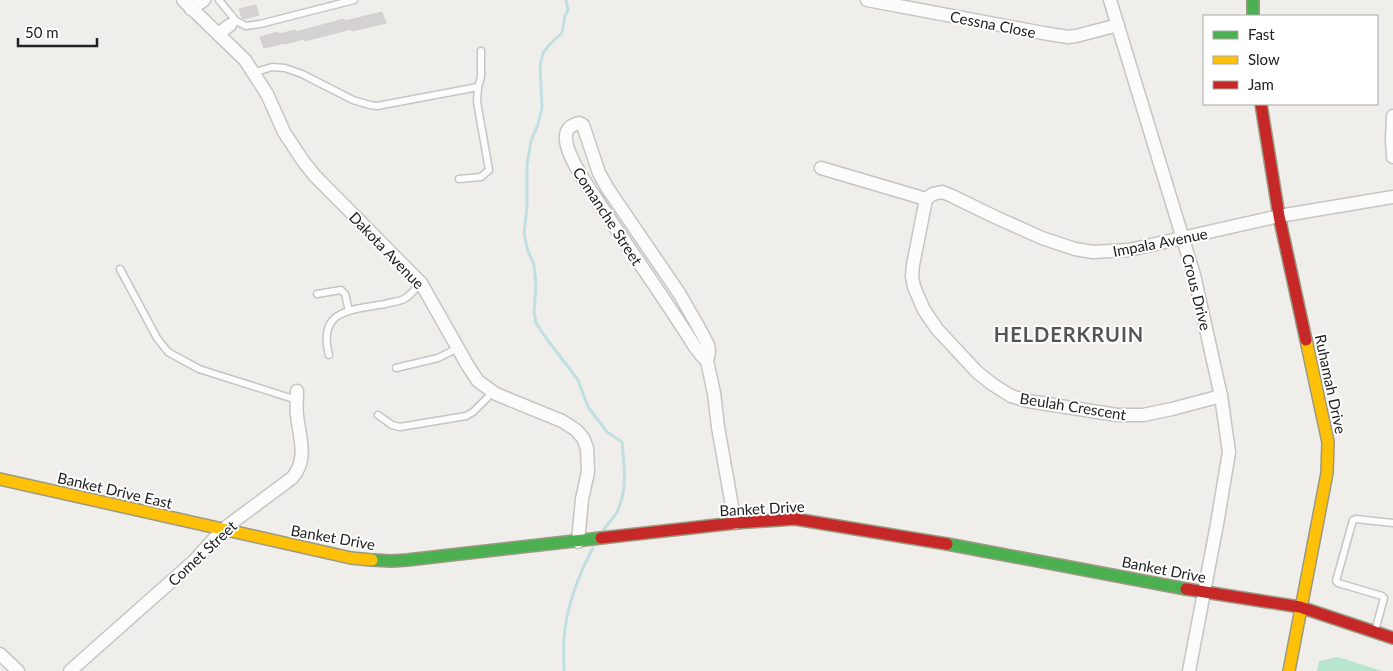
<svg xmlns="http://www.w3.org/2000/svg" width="1393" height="671" font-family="Lato,sans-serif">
<rect width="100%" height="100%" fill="#f0eeeb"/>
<polygon fill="#b8e5cd" points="1338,657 1382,671 1317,671 1319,661"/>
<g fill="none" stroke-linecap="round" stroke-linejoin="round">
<g stroke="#c0dfe1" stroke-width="3">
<path d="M566,0L568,10L565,16L562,33L550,44L543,53L540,66L542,108L538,124L531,141L527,165V207L524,234L528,251L534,265L536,285L534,312L536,323L546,338L578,380L588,407L607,432L622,442C624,465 628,490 617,512C614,518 607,524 603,531"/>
<path d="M564,671C564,661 563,650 564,640C565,610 579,574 593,548"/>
</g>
</g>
<g fill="#d4d2d0" stroke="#d3cfcc">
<polygon points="256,5 259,15 244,19 242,18 239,9"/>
<polygon points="382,12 386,23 352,31 351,29 305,41 304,39 285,44 285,43 264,48 260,37 278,32 279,34 295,30 296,32 344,19 345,21"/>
</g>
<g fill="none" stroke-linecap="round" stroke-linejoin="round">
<defs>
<g id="lane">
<polyline points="219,0 236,21"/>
<polyline points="230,25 236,21 246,26 260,24 354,0"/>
<polyline points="253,73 272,67 285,68 302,74 353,100 370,105 377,106 478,87 477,102 489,170 481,177 459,179"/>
<polyline points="478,87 481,77 481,51"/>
<polyline points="120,269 157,338 168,352 199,369 297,400"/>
<polyline points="317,294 341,290 345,294 349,311"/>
<path d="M329,355C317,309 352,310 385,304C391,302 398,302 404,299C410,296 416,288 421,283"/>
<polyline points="396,368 438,358 458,348"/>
<polyline points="378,415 392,425 400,427 466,416 473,412 493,392"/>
<polyline points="1375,631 1384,598 1382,596 1338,583 1336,581 1353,520 1356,519 1393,523"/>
</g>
<g id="street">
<polyline points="183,0 245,60 267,94 284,132 303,161 315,176 421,283 468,366 478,381 496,394 562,421 576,430 583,438 587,448 588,472 582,499 578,542"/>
<polyline points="867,0 1043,33 1068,37 1076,36 1118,25"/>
<polyline points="1110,0 1194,275 1221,396 1229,452 1217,524 1189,671"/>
<polyline points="191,9 204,0"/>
<polyline points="218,34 230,25"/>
<polyline points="1393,116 1392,139 1393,157"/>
<polyline points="821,168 926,199 933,194 942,192 950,195 993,216 1042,238 1075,249 1093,252 1129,250 1279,216 1393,197"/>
<polyline points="926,199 913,265 912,276 914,287 924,310 937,329 977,372 992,384 1011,396 1028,401 1117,415 1143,415 1172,409 1221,396"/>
<path d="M707,361L702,356L695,347C665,299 632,253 601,206C590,189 573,166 567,146C564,134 566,126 579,123L583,125L599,173L608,189L679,293L699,328L708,345L709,351L707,361L714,393L718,427L735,523"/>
<polyline points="0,654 18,671"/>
<path d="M70,671L194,561L222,530L292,478C309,459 299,437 297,415C296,407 297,399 297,391"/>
</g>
<g id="fast">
<polyline points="1253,0 1253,16"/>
<polyline points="947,544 1186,589"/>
<polyline points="372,560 392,561 407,560 601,538"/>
</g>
<g id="slow">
<polyline points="0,479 351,558 372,560"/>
<polyline points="1289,671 1327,473 1328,442 1306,340"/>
</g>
<g id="jam">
<polyline points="1261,104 1279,216 1306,340"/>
<polyline points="601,538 735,523 795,519 947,544"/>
<polyline points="1186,589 1300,607 1393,638"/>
</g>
</defs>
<use href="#lane" stroke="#c6c5c3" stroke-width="9"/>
<use href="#street" stroke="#c6c5c3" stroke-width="15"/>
<use href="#fast" stroke="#9b9982" stroke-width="14"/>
<use href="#slow" stroke="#9b9982" stroke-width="14"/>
<use href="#jam" stroke="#9b9982" stroke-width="14"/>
<use href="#lane" stroke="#fdfcfc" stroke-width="6"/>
<use href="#street" stroke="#fdfcfc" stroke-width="12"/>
<use href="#fast" stroke="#4caf50" stroke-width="11"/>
<use href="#slow" stroke="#ffc107" stroke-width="11"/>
<use href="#jam" stroke="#c62828" stroke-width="11"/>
</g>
<g text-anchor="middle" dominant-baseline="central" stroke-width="4" stroke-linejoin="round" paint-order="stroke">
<g font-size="15" fill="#222" stroke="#fff">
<text transform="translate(993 24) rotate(11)">Cessna Close</text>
<text transform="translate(608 216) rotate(57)">Comanche Street</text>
<text transform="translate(1160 242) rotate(-11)">Impala Avenue</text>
<text transform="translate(387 250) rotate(46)">Dakota Avenue</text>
<text transform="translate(1197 292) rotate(76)">Crous Drive</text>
<text transform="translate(1331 384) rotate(78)">Ruhamah Drive</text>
<text transform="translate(1073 406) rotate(9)">Beulah Crescent</text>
<text transform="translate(115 490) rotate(13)">Banket Drive East</text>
<text transform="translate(762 508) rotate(-3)">Banket Drive</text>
<text transform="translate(333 537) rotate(10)">Banket Drive</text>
<text transform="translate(202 553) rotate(-43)">Comet Street</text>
<text transform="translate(1164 569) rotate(11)">Banket Drive</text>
</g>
<g font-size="20" font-weight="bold" letter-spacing="1" fill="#555" stroke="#fff">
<text x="1069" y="334">HELDERKRUIN</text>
</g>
</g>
<rect x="1203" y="15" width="175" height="90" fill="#ffffff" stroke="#a7a7a7"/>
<rect x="1213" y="31" width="25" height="8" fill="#4caf50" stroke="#a7a7a7"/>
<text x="1248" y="40" font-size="15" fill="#222222">Fast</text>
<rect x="1213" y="56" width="25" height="8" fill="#ffc107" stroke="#a7a7a7"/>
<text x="1248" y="65" font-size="15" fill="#222222">Slow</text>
<rect x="1213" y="81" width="25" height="8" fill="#c62828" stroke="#a7a7a7"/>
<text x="1248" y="90" font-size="15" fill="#222222">Jam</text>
<path d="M18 38v8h79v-8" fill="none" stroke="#222222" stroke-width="2.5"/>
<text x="25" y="38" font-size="15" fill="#222222" stroke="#ffffff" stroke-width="4" paint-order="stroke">50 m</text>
</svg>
